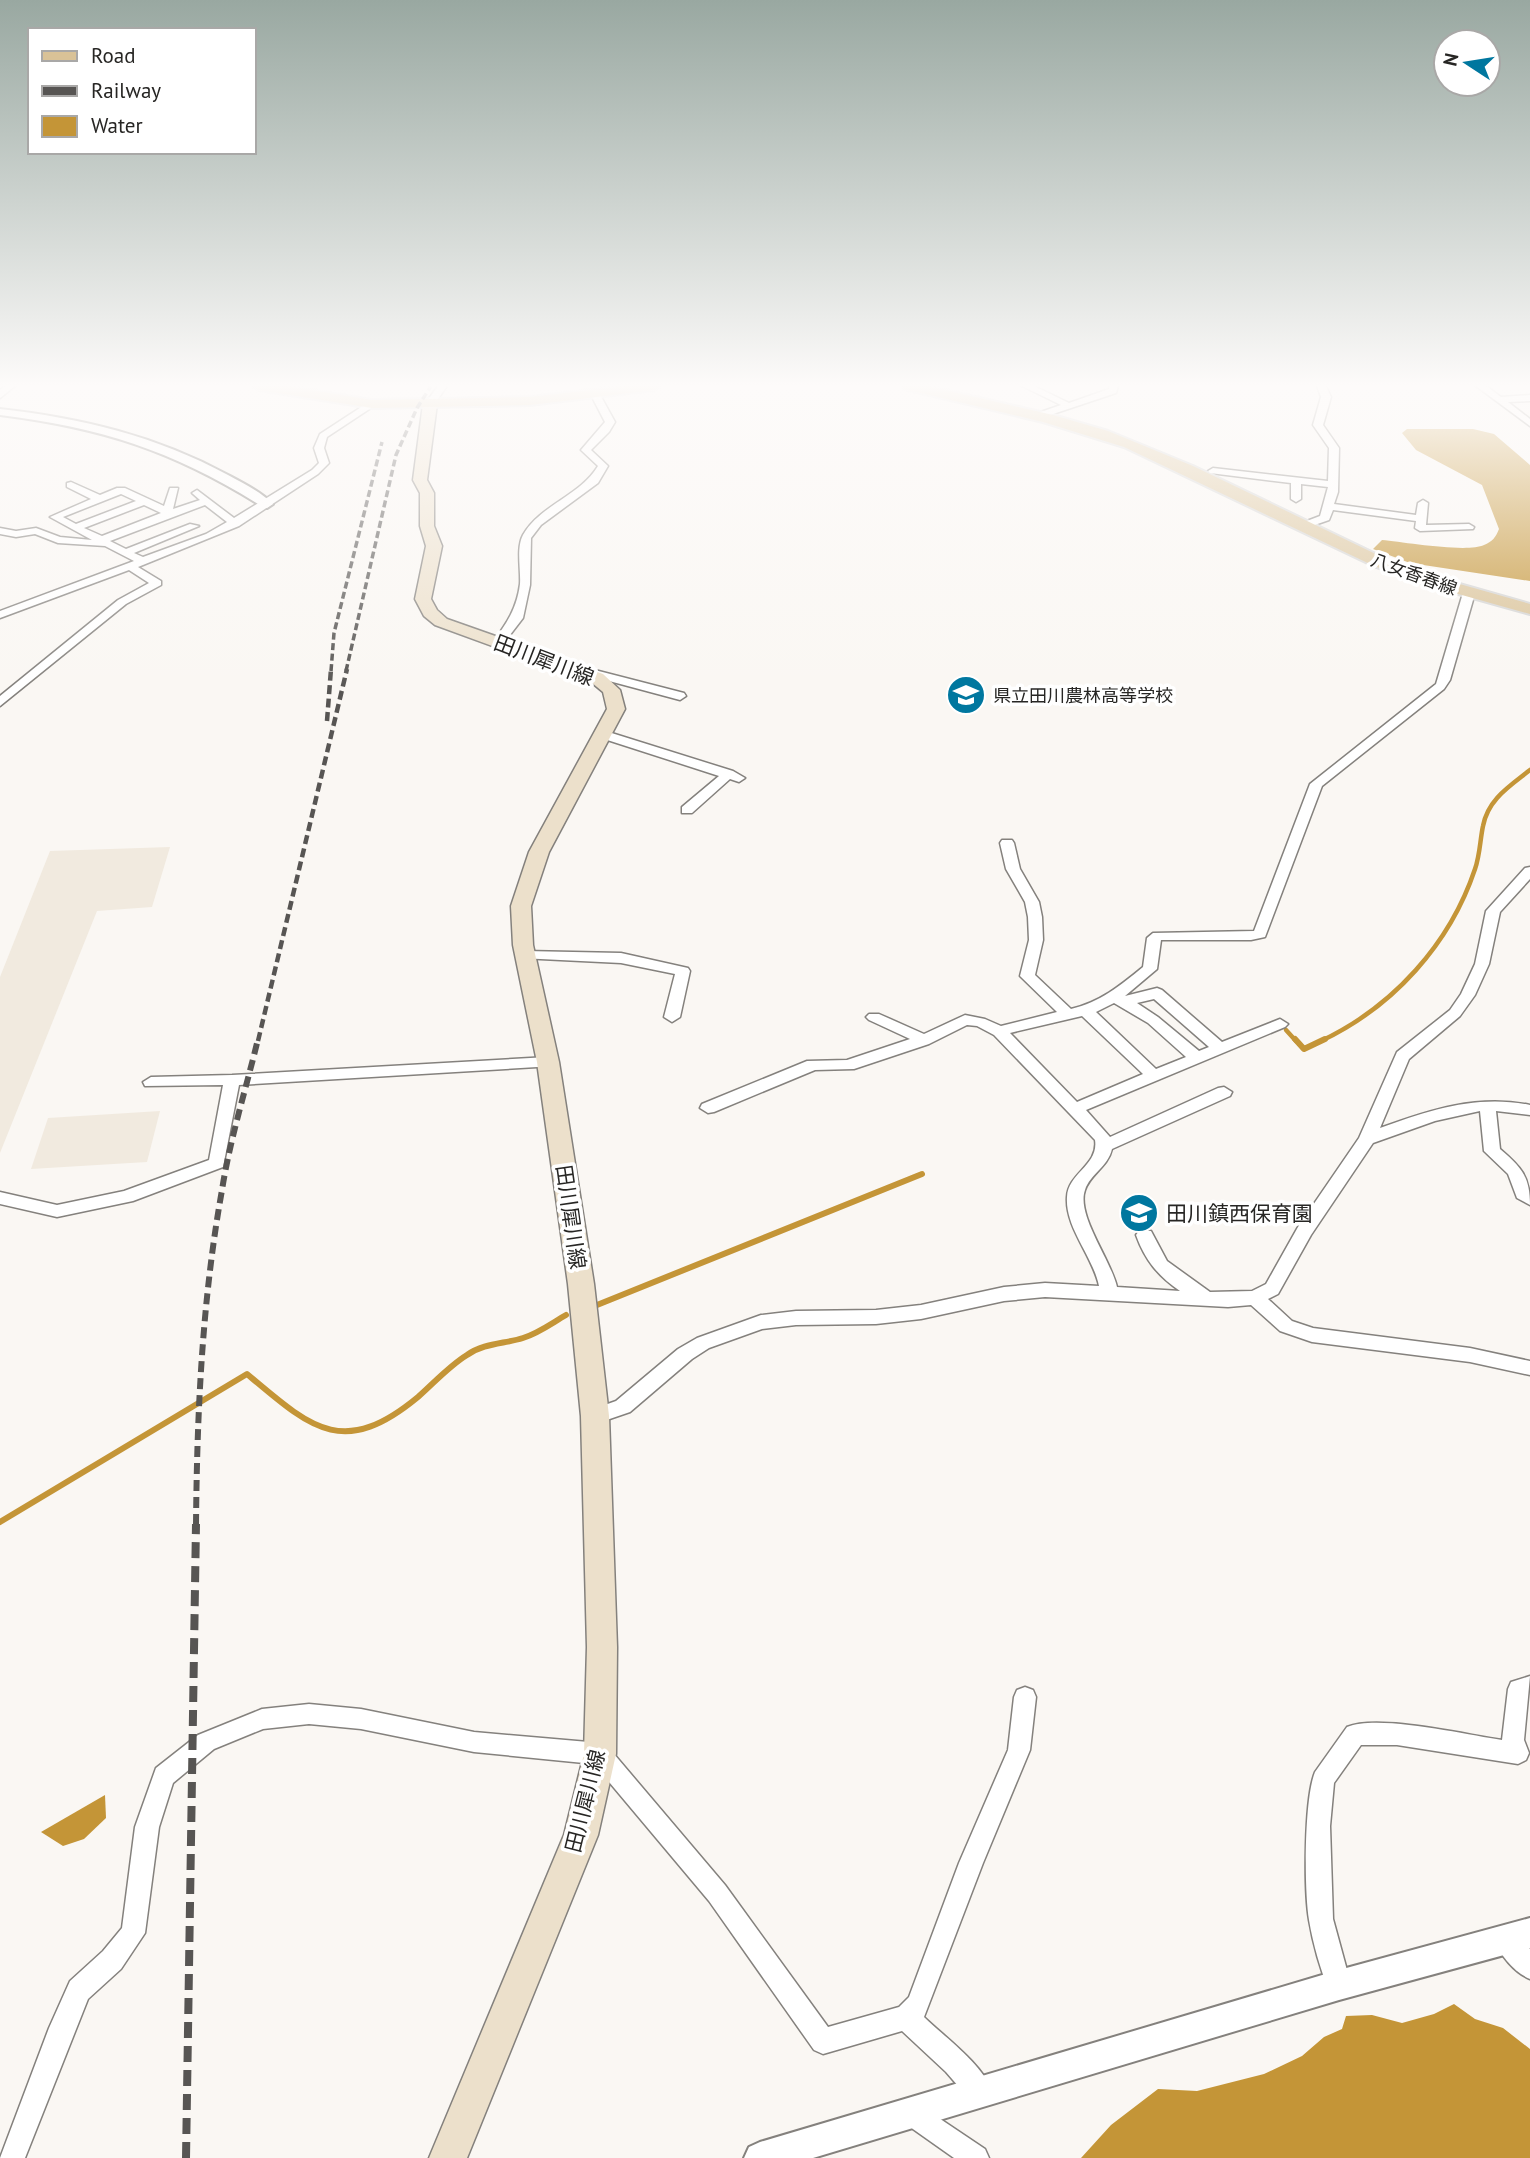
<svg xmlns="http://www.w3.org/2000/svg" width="1530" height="2158" font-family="'PT Sans','Noto Sans JP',sans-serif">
<rect width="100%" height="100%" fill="#faf7f3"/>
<g fill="#f1eadf">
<polygon points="170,847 152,907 97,911 0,1153 0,977 50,851"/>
<polygon points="160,1111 147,1162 31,1169 48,1118"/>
</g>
<g fill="#c49537">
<path d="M1407,429H1473L1494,434L1530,465V581L1410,563L1373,549L1382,540C1404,542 1467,553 1484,545C1492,542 1496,537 1499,529L1482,485L1416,450L1402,433Z"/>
<polygon points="105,1795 106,1818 84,1839 63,1846 41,1832"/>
<polygon points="1454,2004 1475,2019 1503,2028 1530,2049 1530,2158 1081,2158 1111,2125 1158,2089 1197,2091 1264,2074 1302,2056 1324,2037 1342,2029 1346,2016 1372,2015 1402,2023 1434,2014"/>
</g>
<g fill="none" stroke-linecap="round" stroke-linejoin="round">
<g stroke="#c49537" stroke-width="4.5">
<polyline points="1286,1030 1296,1041"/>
<path d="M1321,1041C1393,1007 1450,944 1475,869C1480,855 1480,840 1483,826C1488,799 1510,786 1530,770"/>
</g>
<g stroke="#c49537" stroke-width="6">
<polyline points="1295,1039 1304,1049 1325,1039"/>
<polyline points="597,1305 922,1174"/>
<path d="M0,1522L247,1374C311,1428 343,1459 418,1397C434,1383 449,1366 467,1355C484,1343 504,1344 523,1338C539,1333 552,1323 566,1315"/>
</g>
<defs>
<g id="minor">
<polygon points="5,386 15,386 0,398 0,390"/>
<polygon points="438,386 447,386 433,406 427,406 425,404"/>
<polygon points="1022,386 1034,386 1069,403 1109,389 1109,386 1118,386 1116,393 1035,420 1030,417 1032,415 1061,405"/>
<polygon points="1317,386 1326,386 1331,397 1323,425 1339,448 1338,492 1334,504 1416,515 1418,503 1423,500 1428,503 1426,525 1469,524 1474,527 1473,529 1420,531 1415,528 1416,521 1333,510 1329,520 1303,529 1298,526 1299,524 1320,516 1328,487 1301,484 1301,499 1296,502 1291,499 1291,483 1210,473 1208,471 1213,468 1328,481 1329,448 1313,425 1321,397"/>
<polygon points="1476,386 1486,386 1501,397 1530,395 1530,401 1508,402 1530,419 1530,426"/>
<path d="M593,393H599L615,422L609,432L591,450L608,466L598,483L541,525L531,538L530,585L523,618L503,644H495L493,642C507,623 517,608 520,584C521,570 516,548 523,535C540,505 580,496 598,466L581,450L605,422L591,395Z"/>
<path d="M369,402L377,404L327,437L324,448L329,463L318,474L239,526L138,567L161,581V585L126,604L0,706V696L118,600L149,583L129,570L0,618V611L134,561L105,546L58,543L35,534L16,537L0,534V528L16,531L36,528L60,537L92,540L50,517L91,499L67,487V483L71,482L100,495L117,488H125L164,506L170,488H178L173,509L200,500L192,493L197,490L234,518L312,470L319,463L314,448L320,434ZM121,494L136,501L76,524L63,517ZM144,505L161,513L102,536L84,528ZM205,505L227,522L206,534L143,557L134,553L199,526L190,524L126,549L110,541Z"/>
<path d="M1469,590L1475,593L1450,680L1444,689L1322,786L1265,937L1251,940H1161L1157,969L1125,996L1157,988L1162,990L1222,1042L1275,1021L1280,1019L1288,1024L1285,1027L1086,1110L1110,1137L1218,1088L1224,1087L1232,1092L1230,1096L1112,1149C1108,1167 1090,1174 1085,1190C1076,1215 1111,1260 1117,1287L1180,1291C1158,1276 1145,1260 1136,1235L1139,1231H1151L1167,1261L1210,1292L1252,1291L1266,1284L1298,1227L1359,1138L1397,1052L1450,1010L1461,994L1475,964L1486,911L1525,868L1530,867V879L1500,912L1489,964L1475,995L1460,1016L1409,1059L1380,1128C1429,1110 1478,1094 1530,1105V1115L1496,1111L1500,1149C1521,1167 1530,1176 1530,1205L1517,1198L1508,1174L1484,1151L1480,1111L1435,1121L1373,1143L1311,1235L1278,1294L1268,1299L1292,1321L1313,1328L1470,1348L1530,1361V1375L1470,1362L1312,1342L1280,1331L1251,1305L1228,1307L1045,1297L1004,1301L921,1319L876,1324L796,1325L762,1329L709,1348L692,1359L630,1412L595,1424L588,1421L585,1416L588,1411L616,1401L678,1349L697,1338L761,1315L796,1311L876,1310L921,1305L1004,1287L1045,1283L1099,1286C1093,1256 1065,1228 1067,1197C1068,1173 1099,1165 1095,1140L994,1035L977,1026L967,1025L929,1044L854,1069L815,1070L714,1112L708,1113L700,1108L702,1104L807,1061L847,1060L910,1039L869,1020L866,1017L869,1014H879L924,1034L965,1015L985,1019L1001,1026L1057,1012L1020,976L1029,940L1028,917L1025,902L1006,869L1000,843L1002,840H1012L1014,843L1020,869L1039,902L1042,917L1043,940L1035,975L1071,1009C1100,1002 1120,986 1143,967L1147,938L1153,933L1254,931L1310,784L1436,684L1463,593ZM1154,999L1209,1047L1199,1051L1158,1017L1137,1003ZM1114,1003L1148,1023L1186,1057L1156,1069L1096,1012ZM1082,1016L1143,1074L1077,1102L1010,1033Z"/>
<polygon points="587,668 684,693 686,696 680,700 583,674 581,672"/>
<polygon points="602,730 733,771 745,778 739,782 730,779 692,813 682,813 682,807 719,776 598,737 596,734"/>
<polygon points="525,951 621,953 688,968 690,971 680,1017 672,1022 664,1017 675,974 621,963 520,958 518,955"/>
<polygon points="548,1057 554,1058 556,1062 554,1066 239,1085 223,1167 133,1201 57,1217 0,1204 0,1192 57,1205 124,1191 209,1160 223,1085 145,1086 143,1082 151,1077 232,1075"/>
<path d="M1530,1676L1524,1740L1529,1753L1526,1760L1518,1764L1397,1745H1361L1334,1783L1330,1826L1333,1919L1351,1985L1348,1994L1339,1997L1330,1994C1321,1971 1313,1944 1309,1920C1304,1890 1304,1799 1315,1772L1347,1727C1379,1714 1466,1735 1502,1740L1508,1689L1511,1682Z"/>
<path d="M1025,1687L1033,1690L1036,1697L1030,1750L983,1863L924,2017C947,2039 981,2063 994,2093L990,2102L981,2106L972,2102L946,2072L902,2031L823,2054L814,2050L709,1901L594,1764L474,1752L361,1729L309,1724L263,1729L214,1749L173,1783L159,1827L145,1933L121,1969L88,1999L25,2158H0L49,2028L70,1981L103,1951L122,1928L135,1827L156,1768L198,1735L262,1709L309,1704L361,1709L474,1732L600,1743L608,1747L725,1885L828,2027L899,2007L909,1997L959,1863L1008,1750L1014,1697L1017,1690Z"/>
<path d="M1506,1928L1515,1931L1530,1949V1979C1515,1973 1500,1955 1494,1940L1497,1931Z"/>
<polygon points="912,2100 985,2149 989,2158 954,2158 903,2122 899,2113 903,2104"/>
</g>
<g id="tertiary">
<path d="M0,409C81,418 156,436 228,475C243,483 261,492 273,504L267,508L263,507C174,451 103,428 0,415Z"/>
<polygon points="1530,1918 1530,1948 1339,2000 813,2158 744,2158 749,2147 760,2142 1339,1970"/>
</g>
<polygon id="secondary" points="430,400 437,404 427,480 434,493 434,526 442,546 431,599 437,610 447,619 603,674 620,690 625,709 549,852 531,906 533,945 559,1062 594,1284 609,1416 617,1647 616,1754 598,1835 467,2158 429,2158 564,1835 584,1754 587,1647 581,1416 568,1284 537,1062 513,945 511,906 529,852 607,709 603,692 591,682 435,625 424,616 415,599 426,546 420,526 420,493 413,480 423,404"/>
<g id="primary">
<polygon points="252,386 287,386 372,400 530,397 625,386 661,386 654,390 530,405 372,408 259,390"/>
<polygon points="902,386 928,386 1053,415 1108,431 1193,466 1386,559 1449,581 1530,604 1530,614 1437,588 1374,566 1124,447 1043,422 904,389"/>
</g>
</defs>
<use href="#minor" stroke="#84817d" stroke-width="3"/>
<use href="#tertiary" stroke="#84817d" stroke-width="4"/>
<use href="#secondary" stroke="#84817d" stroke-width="3"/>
<use href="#primary" stroke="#d4d4d3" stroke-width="4"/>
<use href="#minor" fill="#fff" fill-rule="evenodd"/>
<use href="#tertiary" fill="#fff" fill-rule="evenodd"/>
<use href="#secondary" fill="#ece0cb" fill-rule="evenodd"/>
<use href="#primary" fill="#d9c297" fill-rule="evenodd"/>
<g stroke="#575553" stroke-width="3.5" stroke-dasharray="7 3.5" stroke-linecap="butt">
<polyline points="331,671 334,633 382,442"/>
<polyline points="346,671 396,455 417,408 431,386"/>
</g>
<g stroke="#575553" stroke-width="4.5" stroke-dasharray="9 4.5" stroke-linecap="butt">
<polyline points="327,721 331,669"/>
<polyline points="258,1041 347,669"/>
</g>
<path stroke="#575553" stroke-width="6" stroke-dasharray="11 6" stroke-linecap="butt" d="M196,1525C197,1413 202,1301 222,1190C230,1139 246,1089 258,1039"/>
<polyline stroke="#575553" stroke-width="8" stroke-dasharray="16 8" stroke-linecap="butt" points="186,2158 196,1524"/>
</g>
<linearGradient id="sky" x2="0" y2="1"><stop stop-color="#99a8a1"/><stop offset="0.56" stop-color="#fdfbfa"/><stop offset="1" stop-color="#fdfbfa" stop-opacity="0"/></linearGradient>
<rect width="1530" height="688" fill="url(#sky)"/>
<defs>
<symbol id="school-disc" viewBox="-11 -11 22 22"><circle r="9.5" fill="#00779f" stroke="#fff"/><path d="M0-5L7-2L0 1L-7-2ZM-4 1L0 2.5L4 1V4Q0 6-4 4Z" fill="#fff"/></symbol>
</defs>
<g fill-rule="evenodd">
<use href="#school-disc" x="944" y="673" width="44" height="44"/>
<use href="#school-disc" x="1117" y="1191" width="44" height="44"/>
</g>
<g text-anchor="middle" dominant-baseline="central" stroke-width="7" stroke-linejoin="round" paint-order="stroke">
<g font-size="18" fill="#272624" stroke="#fff">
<text transform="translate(1414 574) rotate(20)">八女香春線</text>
</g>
<g font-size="18" fill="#272624" stroke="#fff" text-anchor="start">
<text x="993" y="695">県立田川農林高等学校</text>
</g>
<g font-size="21" fill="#272624" stroke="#fff">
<text transform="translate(544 660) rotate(21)">田川犀川線</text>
<text transform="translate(571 1217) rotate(82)">田川犀川線</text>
<text transform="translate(585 1801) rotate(-76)">田川犀川線</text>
</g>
<g font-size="21" fill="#272624" stroke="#fff" text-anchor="start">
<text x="1166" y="1213">田川鎮西保育園</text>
</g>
</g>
<rect x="28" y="28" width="228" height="126" fill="#ffffff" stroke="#a9a8a7" stroke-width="2"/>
<rect x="42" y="51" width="35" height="10" fill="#d9c297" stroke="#a9a8a7" stroke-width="2"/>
<text x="91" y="63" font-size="21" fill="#272624">Road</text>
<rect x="42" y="86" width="35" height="10" fill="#575553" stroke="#a9a8a7" stroke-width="2"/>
<text x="91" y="98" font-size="21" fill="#272624">Railway</text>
<rect x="42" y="116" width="35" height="21" fill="#c49537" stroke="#a9a8a7" stroke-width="2"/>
<text x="91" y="133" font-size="21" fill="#272624">Water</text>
<g transform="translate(1467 63) rotate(282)"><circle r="33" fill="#ffffff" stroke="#a9a8a7" stroke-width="2"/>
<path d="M0-5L12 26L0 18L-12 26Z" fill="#00779f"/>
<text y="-10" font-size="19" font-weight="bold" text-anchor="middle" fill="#272624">N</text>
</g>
</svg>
